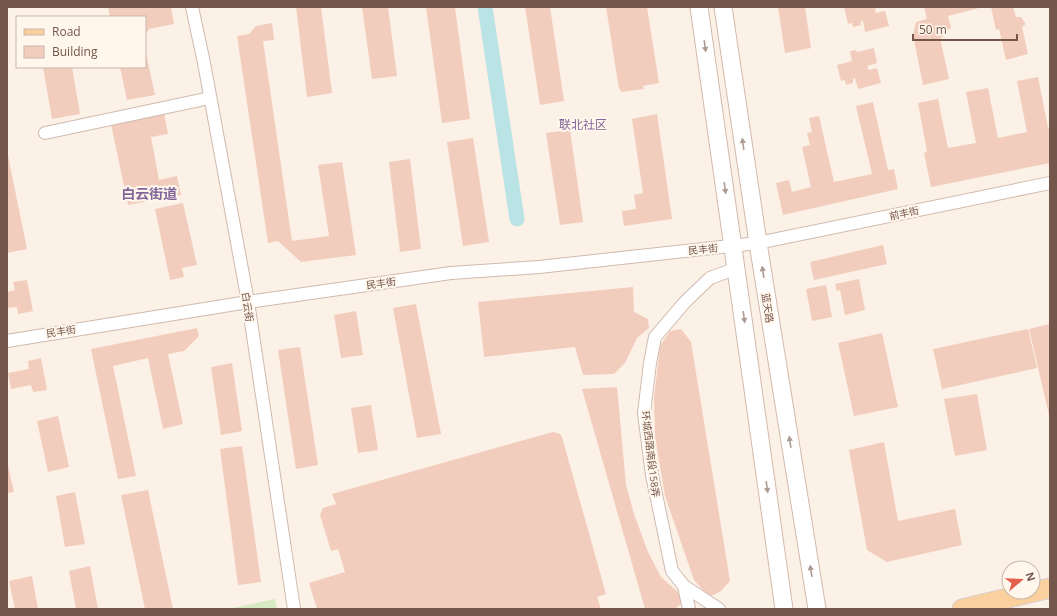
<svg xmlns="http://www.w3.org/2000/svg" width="1057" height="616" font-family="'Open Sans','Noto Sans SC',sans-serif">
<rect width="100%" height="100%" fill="#fcf1e6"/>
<polygon fill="#d7eac4" points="275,599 277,609 228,609"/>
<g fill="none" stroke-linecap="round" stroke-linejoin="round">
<polyline stroke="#bae3e6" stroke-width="15" points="485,7 517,219"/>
</g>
<g fill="#f2cdbd">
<polygon points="108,7 171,7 174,24 149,29 145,36 145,17 110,17"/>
<polygon points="296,7 321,7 332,93 307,97"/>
<polygon points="362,7 388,7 397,76 372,79"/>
<polygon points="426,7 455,7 470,119 442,123"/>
<polygon points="525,7 550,7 564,101 540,105"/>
<polygon points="606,7 647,7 659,83 643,86 644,89 621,92 620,89 619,89"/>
<polygon points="778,7 805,7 811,48 785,53"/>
<polygon points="844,7 879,7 875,9 876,13 885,11 889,26 865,32 863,21 860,22 861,25 853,27 852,23 848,24"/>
<polygon points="924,7 979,8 948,16 951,28 947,30 944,36 940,38 949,79 923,85 913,35 916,22 927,19"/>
<polygon points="991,7 1013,7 1016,17 1021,17 1025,23 1025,25 1022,27 1028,54 1006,60 999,29 996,30"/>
<polygon points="272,23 274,40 263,41 292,241 329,236 318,165 342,162 356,255 301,262 278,241 268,243 237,36 249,34 256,26"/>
<polygon points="874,48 877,63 867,66 869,70 877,68 881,83 858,89 855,78 853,79 853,83 846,85 845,80 841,81 837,65 852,61 850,51 856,50 857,52"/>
<polygon points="145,49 155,95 127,100 120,67 145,67"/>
<polygon points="43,67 72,67 80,114 52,119"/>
<polygon points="1038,77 1048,128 1050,128 1050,163 931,187 924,153 927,152 918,103 938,99 948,148 976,143 966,92 988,88 998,138 1027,132 1017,81"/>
<polygon points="873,102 888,170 894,169 898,189 783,215 776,183 789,180 792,192 811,187 802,147 810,145 807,133 812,132 809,118 819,116 834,182 872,174 856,106"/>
<polygon points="164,113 168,134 151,137 159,180 177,176 181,195 128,205 111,124"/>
<polygon points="657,114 672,219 624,226 622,211 636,209 634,195 643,193 632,119"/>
<polygon points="570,130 583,222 560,225 546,133"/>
<polygon points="473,138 489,242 463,246 447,142"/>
<polygon points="7,151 27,249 7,253"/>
<polygon points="410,159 421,249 400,252 389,162"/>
<polygon points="183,203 197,265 182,268 184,277 170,280 155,209"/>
<polygon points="883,245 887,264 814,280 810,262"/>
<polygon points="859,279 865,310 845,315 840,290 837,291 835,284"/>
<polygon points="27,280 33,311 18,314 17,307 7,308 7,292 15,290 13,282"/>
<polygon points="826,285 832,317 812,321 806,289"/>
<polygon points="633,287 634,312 648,319 649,328 637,338 625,363 614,374 583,375 575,347 484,357 478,302"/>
<polygon points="416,304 441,434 417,438 393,308"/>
<polygon points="356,311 363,355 341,358 334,315"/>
<polygon points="1050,324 1050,414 1049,415 1029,329"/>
<polygon points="197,328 199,336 184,351 168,354 183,424 163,429 148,358 113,366 136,476 118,479 91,349"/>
<polygon points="681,329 691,342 730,581 721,591 709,597 694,580 665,496 655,437 654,398 660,346 670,331"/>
<polygon points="1028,329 1037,368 942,389 933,349"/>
<polygon points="882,333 898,407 854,416 838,343"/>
<polygon points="300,347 318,465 296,469 278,350"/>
<polygon points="41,358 47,390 33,392 31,385 11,389 8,373 29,369 28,361"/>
<polygon points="232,363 242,431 221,435 211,367"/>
<polygon points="617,387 626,485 634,514 648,552 661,577 678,592 682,603 676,608 671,609 645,609 582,389"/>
<polygon points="977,394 987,450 955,456 944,399"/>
<polygon points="371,405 378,450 358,453 351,408"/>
<polygon points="58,416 69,467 48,472 37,421"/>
<polygon points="553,432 560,434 562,437 606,594 597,597 601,609 317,609 309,583 345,572 338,549 331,551 320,515 323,508 336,504 332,494"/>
<polygon points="884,442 898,521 955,509 962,545 887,562 867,550 849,450"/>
<polygon points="242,446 261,582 238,585 220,449"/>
<polygon points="7,461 14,492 7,493"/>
<polygon points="148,490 173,609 145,609 121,495"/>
<polygon points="75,492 85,544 65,547 56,496"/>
<polygon points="90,566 98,609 76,609 69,571"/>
<polygon points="32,576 38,609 15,609 9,581"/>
</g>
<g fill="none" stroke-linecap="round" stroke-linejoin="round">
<defs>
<g id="street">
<polyline points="192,7 204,63 248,302 294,609"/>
<polyline points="45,133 210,98"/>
<polyline points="7,341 248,302 451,273 539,267 758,243 1050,183"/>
<polyline points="684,586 689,609"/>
<polyline points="719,609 684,586 672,571 652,475 644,413 650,363 655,337 685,302 710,278 737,268"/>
</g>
<g id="secondary">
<polyline points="699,7 784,609"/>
<polyline points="723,7 758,243 817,609"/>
</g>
<polyline id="primary" points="962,609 1050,588"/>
</defs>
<use href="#street" stroke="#d0baaf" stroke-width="14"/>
<use href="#secondary" stroke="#d3baac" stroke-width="19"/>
<use href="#primary" stroke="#d8d0cd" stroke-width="21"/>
<use href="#street" stroke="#fff" stroke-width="12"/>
<use href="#secondary" stroke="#fff" stroke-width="17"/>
<use href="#primary" stroke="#fad09f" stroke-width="19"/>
</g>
<defs><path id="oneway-solid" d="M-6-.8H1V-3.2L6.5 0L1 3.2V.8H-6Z"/></defs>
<g fill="#ac9a93">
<use href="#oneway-solid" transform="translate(705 46) rotate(82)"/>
<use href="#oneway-solid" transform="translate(743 144) rotate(-98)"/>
<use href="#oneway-solid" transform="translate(725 188) rotate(82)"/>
<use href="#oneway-solid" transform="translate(763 272) rotate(-99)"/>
<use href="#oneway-solid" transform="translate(744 317) rotate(82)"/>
<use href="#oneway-solid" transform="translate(790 442) rotate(-99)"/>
<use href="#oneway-solid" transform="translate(767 487) rotate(82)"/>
<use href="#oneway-solid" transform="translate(811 571) rotate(-99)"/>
</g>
<g text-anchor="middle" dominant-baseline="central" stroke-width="4" stroke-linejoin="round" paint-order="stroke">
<g font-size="10" fill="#75564b" stroke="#fff6ec">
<text transform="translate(904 213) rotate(-12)">前丰街</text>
<text transform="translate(703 249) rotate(-6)">民丰街</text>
<text transform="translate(381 283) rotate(-8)">民丰街</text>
<text transform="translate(248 307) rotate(81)">白云街</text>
<text transform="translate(768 308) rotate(81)">蓝天路</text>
<text transform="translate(61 331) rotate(-9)">民丰街</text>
<text transform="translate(651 454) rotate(83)">环城西路南段158弄</text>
</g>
<g font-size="12" fill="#836699" stroke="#fff6ec">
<text x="583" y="124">联北社区</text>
</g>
<g font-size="14" font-weight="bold" fill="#836699" stroke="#fff6ec">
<text x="149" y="193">白云街道</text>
</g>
</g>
<rect width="1057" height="616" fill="none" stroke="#75564b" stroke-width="16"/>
<rect x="16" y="16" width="130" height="52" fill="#fff6ec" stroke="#c8b6ac"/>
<rect x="24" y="29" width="20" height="6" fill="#fad09f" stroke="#c8b6ac"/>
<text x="52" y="36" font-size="12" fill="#75564b">Road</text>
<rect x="24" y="46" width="20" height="12" fill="#f2cdbd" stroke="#c8b6ac"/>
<text x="52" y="56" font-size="12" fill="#75564b">Building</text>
<g transform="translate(1021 580) rotate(71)"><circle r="19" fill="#fff6ec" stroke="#c8b6ac"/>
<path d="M0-3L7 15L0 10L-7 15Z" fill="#e5604c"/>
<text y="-6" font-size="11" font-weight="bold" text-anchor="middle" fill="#75564b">N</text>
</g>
<path d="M913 34v6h104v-6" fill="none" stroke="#75564b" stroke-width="2"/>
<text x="919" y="34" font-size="12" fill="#75564b" stroke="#fff6ec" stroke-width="3" paint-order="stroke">50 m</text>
</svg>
